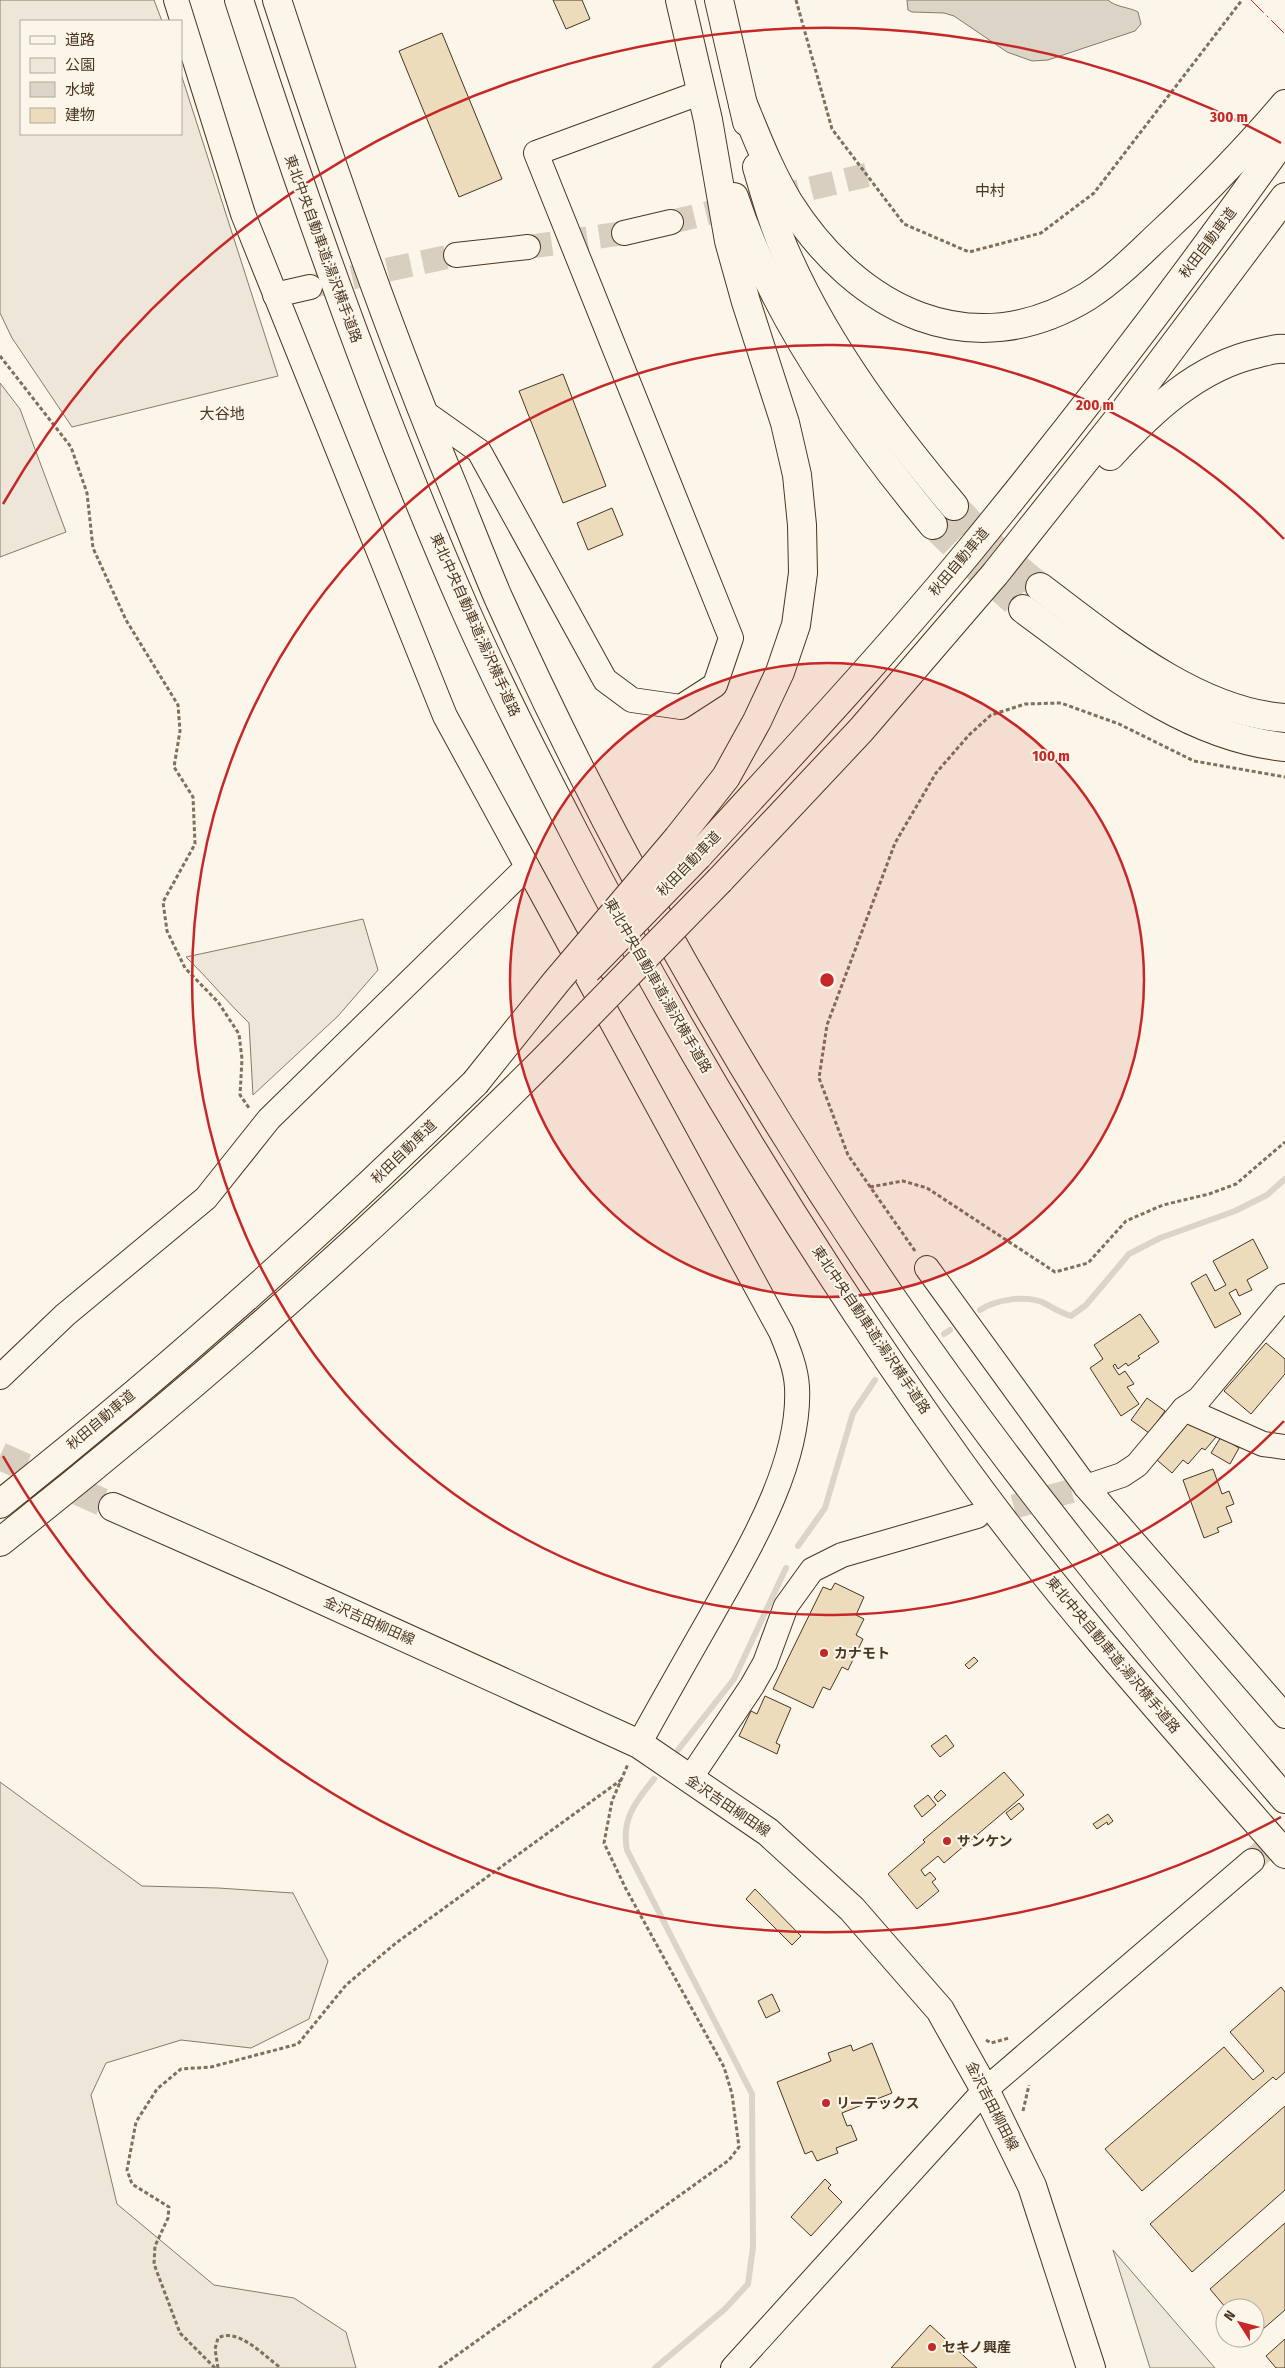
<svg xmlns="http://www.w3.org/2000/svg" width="1285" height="2368" font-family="'Fira Sans Condensed','Noto Sans JP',sans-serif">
<rect width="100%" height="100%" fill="#fbf6e9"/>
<g fill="#ede6d9" stroke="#887966">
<polygon points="0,0 154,0 162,21 21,21 21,134 181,134 181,74 278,376 72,427 12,338 0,313"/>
<polygon points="0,383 20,409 66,532 0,557"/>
<path d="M363,919L378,970L338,1016L253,1095L249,1023C227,1002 208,978 186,957Z"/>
<polygon points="0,1782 142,1886 218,1888 293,1893 328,1961 309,2019 251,2048 181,2040 106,2063 91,2095 117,2204 214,2285 294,2298 346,2332 356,2368 0,2368"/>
</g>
<polygon fill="#ede7d9" stroke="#887966" points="1113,2250 1215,2368 1150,2368"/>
<path fill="#dcd4c6" stroke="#887966" d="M907,0H1108C1115,7 1129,7 1138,12L1141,24L1135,31L1048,60L1032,61L1007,52L954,16L944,13L912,12L908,10Z"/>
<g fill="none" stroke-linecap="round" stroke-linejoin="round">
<g stroke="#dcd4c6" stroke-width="6">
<path d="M980,1310C995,1300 1024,1295 1042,1302C1052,1307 1058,1312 1071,1316L1086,1305L1129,1254L1160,1238L1235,1211L1267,1195L1285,1179"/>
<polyline points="944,1334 950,1330"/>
<polyline points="798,1546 825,1508 853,1413 875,1380"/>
<polyline points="678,1750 734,1679 786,1568"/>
<path d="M654,1779C635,1802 621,1820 627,1850L752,2094L753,2247L748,2284L725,2309L655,2368"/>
</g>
</g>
<g fill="#ecdcbc" stroke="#4a3520">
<polygon points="553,0 582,0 590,19 566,29"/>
<polygon points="442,33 502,179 459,197 399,51"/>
<polygon points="563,374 606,486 563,503 519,391"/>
<polygon points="612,508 623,535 588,550 577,523"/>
<polygon points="1253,1239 1268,1268 1247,1280 1252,1290 1239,1296 1236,1289 1229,1293 1241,1314 1215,1328 1191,1283 1206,1274 1215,1291 1226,1285 1213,1261"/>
<polygon points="1140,1314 1159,1342 1138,1356 1140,1358 1128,1366 1126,1363 1118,1369 1115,1364 1113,1366 1119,1375 1125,1371 1134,1384 1127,1387 1139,1404 1121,1416 1090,1368 1103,1359 1094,1345"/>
<polygon points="1266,1343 1285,1359 1285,1374 1251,1414 1224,1391"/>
<polygon points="1147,1398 1165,1411 1149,1433 1131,1420"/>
<polygon points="1191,1420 1204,1431 1206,1429 1216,1437 1205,1450 1202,1448 1188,1464 1183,1460 1172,1473 1157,1460"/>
<polygon points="1221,1437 1239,1448 1230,1464 1211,1453"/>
<polygon points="1213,1469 1222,1494 1229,1491 1234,1504 1226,1507 1232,1522 1217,1528 1219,1532 1204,1538 1183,1480"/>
<polygon points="835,1583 864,1597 856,1615 864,1619 856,1635 863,1639 848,1670 842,1667 830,1690 823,1687 813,1708 773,1689 823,1587 831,1590"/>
<polygon points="974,1657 978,1661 969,1669 965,1665"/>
<polygon points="765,1696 791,1708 776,1743 780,1745 777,1754 739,1736 751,1711 757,1714"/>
<polygon points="946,1735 954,1746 940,1757 931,1746"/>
<polygon points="1004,1772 1024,1795 944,1863 938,1856 921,1870 925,1876 930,1872 936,1879 932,1882 939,1891 917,1909 888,1874 925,1842 923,1840"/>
<polygon points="941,1790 946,1795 938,1802 934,1797"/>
<polygon points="928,1795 936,1805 922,1817 914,1806"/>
<polygon points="1019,1803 1024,1809 1011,1820 1006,1813"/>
<polygon points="1108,1814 1113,1821 1108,1825 1107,1822 1097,1829 1093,1824"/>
<polygon points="755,1889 801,1936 792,1945 746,1899"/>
<polygon points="1281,1987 1285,1992 1285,2072 1276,2080 1273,2077 1142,2191 1105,2149 1224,2047 1253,2080 1264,2071 1230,2032"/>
<polygon points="772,1994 780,2011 766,2018 758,2001"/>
<polygon points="872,2043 892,2093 842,2113 847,2126 851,2125 857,2140 836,2148 838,2153 817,2161 812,2151 805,2154 777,2082 831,2061 828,2053 851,2045 853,2051"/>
<polygon points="1285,2106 1285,2190 1192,2272 1150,2224"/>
<polygon points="825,2179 831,2185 828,2188 842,2202 811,2236 791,2217"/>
<polygon points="1285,2223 1285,2310 1255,2336 1255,2308 1226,2308 1210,2289"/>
<polygon points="930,2325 977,2368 891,2368"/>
<polygon points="1285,2339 1285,2368 1276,2368 1266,2356"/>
</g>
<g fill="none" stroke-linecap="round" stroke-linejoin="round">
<g stroke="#d8cfc1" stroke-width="24" stroke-dasharray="24 12" stroke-linecap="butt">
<polyline points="671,222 867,175"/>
<polyline points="528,247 624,233"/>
<polyline points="317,285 456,255"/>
<polyline points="979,1516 1086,1487"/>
<polyline points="1252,1861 1285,1831"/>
</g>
<polyline stroke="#d8cfc1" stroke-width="28" stroke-dasharray="28 14" stroke-linecap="butt" points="0,1456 113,1507"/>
<g stroke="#d8cfc1" stroke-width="28" stroke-dasharray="28 14" stroke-linecap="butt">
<polyline points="954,506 995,549 1040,587"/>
<polyline points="933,525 976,567 1023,609"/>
</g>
<defs>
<g id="minor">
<path d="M176,0L243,214L445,716L781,1332C788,1349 796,1368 797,1387C801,1465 747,1552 710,1618C686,1660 662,1702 639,1744"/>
<polyline points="624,233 671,222"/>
<polyline points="456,255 528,247"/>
<polyline points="275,295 310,287"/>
<polyline points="421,410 479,451 605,680 632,700 681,707 715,685 731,638 536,153 702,92"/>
<polyline points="927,1268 1086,1487 1285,1716"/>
<polyline points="0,1377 65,1315 206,1198 269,1119 527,867"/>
<polyline points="1184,1409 1263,1444 1285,1447"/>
<polyline points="1086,1487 1122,1475 1137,1465 1184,1409 1199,1399 1285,1296"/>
<polyline points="689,1780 752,1686 765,1663 786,1606 812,1570 842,1555 977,1516"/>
<polyline points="733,2368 985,2090 1252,1861"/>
</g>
<polyline id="major" points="113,1507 274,1578 639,1744 768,1832 852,1909 940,2010 985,2090 1032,2186 1091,2368"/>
<g id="highway">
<path d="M239,0C305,205 377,409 464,607C497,682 535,756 573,830C686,1050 817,1263 961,1464C1060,1601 1174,1727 1285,1854"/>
<path d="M277,0C331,165 388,330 455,491C469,526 483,562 498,597C608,841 741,1077 892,1298C1012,1473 1147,1638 1285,1799"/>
<polyline points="719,0 747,122"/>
<path d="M743,104C757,138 770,172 789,203C857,310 971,368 1088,296C1113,280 1136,257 1157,237C1202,195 1245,151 1285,104"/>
<path d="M757,167C766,198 775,230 789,260C830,351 891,431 954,506"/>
<path d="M734,197C773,315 854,430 933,525"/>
<path d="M1110,456C1150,412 1198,366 1259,353C1267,351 1276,348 1285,349"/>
<path d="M1040,587C1109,639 1196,712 1285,718"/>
<path d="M1023,609C1102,667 1184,737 1285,747"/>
<polyline points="678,838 726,777 757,721 780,672 796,625 803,573 802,525 797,475 785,423 746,302 729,241 708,120 680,0"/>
<path d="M698,856C790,755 884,655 971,549C1080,416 1185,278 1285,137"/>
<polyline points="720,880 861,730 995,574 1126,409 1285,197"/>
<path d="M0,1504C166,1373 324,1231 475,1083"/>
<path d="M0,1542C193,1390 378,1227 551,1053"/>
</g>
</defs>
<use href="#minor" stroke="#4a3520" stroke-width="26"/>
<use href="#major" stroke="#4a3520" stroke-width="30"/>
<use href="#highway" stroke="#4a3520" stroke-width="30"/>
<g stroke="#7f6f5c" stroke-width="3" stroke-dasharray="4 2.5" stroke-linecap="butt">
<polyline points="796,0 832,129 904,224 969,252 1041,233 1094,193 1242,0"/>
<polyline points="0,356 71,447 87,493 93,548 126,620 178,705 180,731 174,767 193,797 195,844 163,902 167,931 185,968 218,1002 239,1034 242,1059 240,1095 249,1108"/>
<polyline points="870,1187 903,1181 927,1188 1055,1272 1088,1263 1126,1221 1163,1205 1209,1194 1236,1184 1285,1142"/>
<polyline points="915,1251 848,1155 819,1078 827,1025 895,843 936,773 969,735 991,715 1025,704 1061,703 1119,724 1194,761 1285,777"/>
<polyline points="986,2040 991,2043 1009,2038"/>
<polyline points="1023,2111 1029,2085"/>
<polyline points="215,2368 180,2333 154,2264 155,2246 168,2218 169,2207 132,2184 127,2170 136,2122 157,2089 181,2069 211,2067 298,2044 346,1985 396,1943 621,1780"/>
<path d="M218,2368L215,2349L218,2338C238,2327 264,2356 281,2368"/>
<polyline points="439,2368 729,2160 739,2147 732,2094 724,2067 626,1889 604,1843 612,1801 628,1764"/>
</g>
<use href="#minor" stroke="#fbf6e9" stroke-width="24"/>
<use href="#major" stroke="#fbf6e9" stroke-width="28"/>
<use href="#highway" stroke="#fbf6e9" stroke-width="28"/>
<defs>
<g id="highway-bridge">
<polyline points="587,970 698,856"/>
<polyline points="551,1053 720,880"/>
<polyline points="475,1083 556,982 678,838"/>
</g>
</defs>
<use href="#highway-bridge" stroke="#4a3520" stroke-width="30" stroke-linecap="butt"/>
<use href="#highway-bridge" stroke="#fbf6e9" stroke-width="28"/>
<polyline stroke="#c62828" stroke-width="1" stroke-dasharray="18 4 2.5 4" stroke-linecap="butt" points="1251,0 1285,34"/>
</g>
<circle cx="827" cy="980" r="317" fill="#c62828" fill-opacity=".12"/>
<g fill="none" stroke="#c62828" stroke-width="2.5">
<circle cx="827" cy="980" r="317"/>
<path d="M1284 1421A635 635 0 1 1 1284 539"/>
<path d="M1281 1817A952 952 0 0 1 3 1456M3 504A952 952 0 0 1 1281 143"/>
</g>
<g fill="#c62828" stroke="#fbf6e9" stroke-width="2">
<circle cx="824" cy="1653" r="5"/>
<circle cx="947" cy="1841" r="5"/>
<circle cx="826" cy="2103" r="5"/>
<circle cx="932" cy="2347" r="5"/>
</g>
<g text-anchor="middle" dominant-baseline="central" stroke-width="4" stroke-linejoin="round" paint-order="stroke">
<g font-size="14" fill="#4a3520" stroke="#fbf6e9">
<text transform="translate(1208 243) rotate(-53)">秋田自動車道</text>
<text transform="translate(323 249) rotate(70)">東北中央自動車道;湯沢横手道路</text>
<text transform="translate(959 562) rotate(-50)">秋田自動車道</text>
<text transform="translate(475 625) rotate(66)">東北中央自動車道;湯沢横手道路</text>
<text transform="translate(689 864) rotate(-46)">秋田自動車道</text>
<text transform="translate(658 986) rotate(60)">東北中央自動車道;湯沢横手道路</text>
<text transform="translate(404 1152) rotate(-44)">秋田自動車道</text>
<text transform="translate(871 1330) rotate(56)">東北中央自動車道;湯沢横手道路</text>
<text transform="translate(101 1420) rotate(-40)">秋田自動車道</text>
<text transform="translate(369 1621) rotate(24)">金沢吉田柳田線</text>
<text transform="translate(1113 1655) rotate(50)">東北中央自動車道;湯沢横手道路</text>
<text transform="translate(728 1806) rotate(34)">金沢吉田柳田線</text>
<text transform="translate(992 2106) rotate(63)">金沢吉田柳田線</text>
</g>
<g font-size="14" font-weight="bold" fill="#4a3520" stroke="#fbf6e9" text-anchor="start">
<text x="834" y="1653">カナモト</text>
<text x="957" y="1841">サンケン</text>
<text x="836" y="2103">リーテックス</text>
<text x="942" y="2347">セキノ興産</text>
</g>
<g font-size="15" fill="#4a3520" stroke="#fbf6e9">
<text x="990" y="191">中村</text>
<text x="222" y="414">大谷地</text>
</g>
</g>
<circle cx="827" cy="980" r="8" fill="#c62828" stroke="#fbf6e9" stroke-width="2.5"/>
<g font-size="15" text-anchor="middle" font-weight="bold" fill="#c62828" stroke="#fbf6e9" stroke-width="4" stroke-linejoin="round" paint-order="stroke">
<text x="1229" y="122">300 m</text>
<text x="1095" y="410">200 m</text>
<text x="1051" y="761">100 m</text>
</g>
<rect x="20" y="20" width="162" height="115" fill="#fbf6e9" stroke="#b4a999"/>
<rect x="30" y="36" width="25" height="8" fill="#fbf6e9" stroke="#b4a999"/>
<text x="65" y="45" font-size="15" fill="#4a3520">道路</text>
<rect x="30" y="58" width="25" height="15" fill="#ede6d9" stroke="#b4a999"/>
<text x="65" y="70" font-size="15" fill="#4a3520">公園</text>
<rect x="30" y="82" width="25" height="15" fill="#dcd4c6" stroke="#b4a999"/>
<text x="65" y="95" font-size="15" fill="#4a3520">水域</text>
<rect x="30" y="108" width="25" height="15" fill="#ecdcbc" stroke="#b4a999"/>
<text x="65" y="120" font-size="15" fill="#4a3520">建物</text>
<g transform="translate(1240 2323) rotate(306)"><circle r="24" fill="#fbf6e9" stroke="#b4a999"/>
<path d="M0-4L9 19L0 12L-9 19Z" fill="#c62828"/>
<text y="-8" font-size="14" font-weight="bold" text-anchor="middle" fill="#4a3520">N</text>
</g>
</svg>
